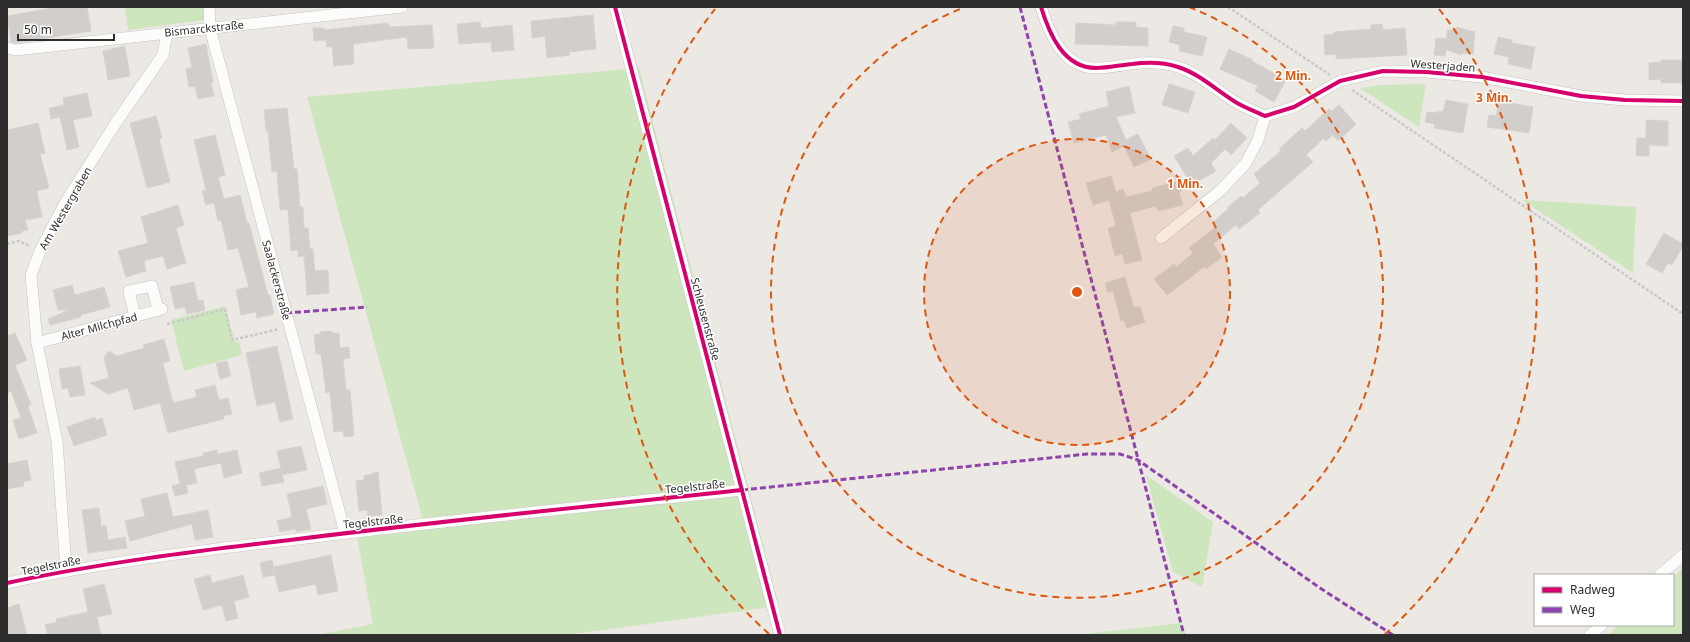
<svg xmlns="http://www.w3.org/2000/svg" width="1690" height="642" font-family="'Noto Sans',sans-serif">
<rect width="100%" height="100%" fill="#ece8e4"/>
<g fill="#cee6be">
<polygon points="125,7 203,7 205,20 128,30"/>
<polygon points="639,68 779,606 566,635 316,635 373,624 357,537 425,528 307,97"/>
<polygon points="1426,84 1419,127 1360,88 1382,85"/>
<polygon points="1522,200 1636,207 1633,273"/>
<polygon points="225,306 235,342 239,341 242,355 184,371 171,320"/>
<polygon points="1146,475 1213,522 1202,587 1173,572"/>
<polygon points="1683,568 1683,635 1608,635 1619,625 1673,625 1673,577"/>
<polygon points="1182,623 1185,635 1075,635"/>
</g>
<g fill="#d1cecb" stroke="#d7d4d0">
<polygon points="57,7 87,7 91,31 15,43 11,42 7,16"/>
<polygon points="593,15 596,49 569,52 570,55 547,58 545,36 532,38 531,21"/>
<polygon points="480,22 481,28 512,25 514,50 492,52 491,42 459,44 457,24"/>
<polygon points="1116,22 1136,22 1136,27 1148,28 1148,46 1075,44 1076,23 1116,25"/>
<polygon points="388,23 389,27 432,25 434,48 408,49 407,37 353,44 354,64 334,66 332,47 327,47 326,40 314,41 313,28 324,28 324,30"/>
<polygon points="1382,24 1383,30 1405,28 1407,55 1336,59 1336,54 1325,55 1324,35 1334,34 1334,32 1371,29 1371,25"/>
<polygon points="1173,26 1184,28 1184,32 1207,37 1202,56 1179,51 1180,45 1169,42"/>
<polygon points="1457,27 1475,32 1473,54 1463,53 1462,55 1446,50 1445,56 1434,55 1436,38 1447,39 1447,30 1455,30"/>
<polygon points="1498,37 1512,40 1512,43 1535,47 1531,69 1508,64 1509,57 1494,54"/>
<polygon points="206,44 213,82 211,83 214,96 198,99 195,86 189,87 186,69 192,68 188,48"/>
<polygon points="125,46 130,76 108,80 103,51"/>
<polygon points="1229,49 1253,60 1252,61 1286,80 1274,102 1255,91 1258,86 1220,69"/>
<polygon points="1661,60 1683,60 1683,83 1661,83 1661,79 1649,80 1649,63 1661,62"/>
<polygon points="1169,84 1195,92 1188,113 1162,105"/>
<polygon points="1129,86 1135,113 1116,117 1126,140 1138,134 1151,159 1134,167 1124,146 1112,152 1106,135 1074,143 1068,122 1081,119 1079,114 1109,106 1106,92"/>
<polygon points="87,93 92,116 73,120 79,147 67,150 60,117 51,119 49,108 64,105 63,98"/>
<polygon points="1446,100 1468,104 1463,133 1434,128 1435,124 1425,122 1427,112 1437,113 1437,111 1443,112"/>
<polygon points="1499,101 1533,107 1529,133 1487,127 1489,115 1496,116"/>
<polygon points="1339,105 1356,124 1338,141 1333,135 1326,141 1323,139 1306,155 1313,162 1258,210 1260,213 1239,229 1236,225 1213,244 1222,257 1206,269 1204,267 1167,295 1154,279 1174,264 1176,267 1193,253 1189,248 1217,226 1213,222 1229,208 1228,207 1241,196 1243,198 1260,183 1254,174 1281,151 1279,149 1302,128 1305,131 1329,109 1332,111"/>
<polygon points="287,108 294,169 297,169 300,207 303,207 304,228 308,228 310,249 313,249 315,271 328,270 329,293 307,295 304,256 298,257 298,250 291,251 288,210 280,210 277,171 272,172 268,131 266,131 264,110"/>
<polygon points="156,116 162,138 159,139 170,182 147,188 130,123"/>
<polygon points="1646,120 1668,121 1668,146 1649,145 1649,156 1636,156 1637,138 1646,138"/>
<polygon points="38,123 45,153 40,154 49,188 37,191 42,217 25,220 28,230 22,231 22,233 7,236 7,130"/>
<polygon points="1231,123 1247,138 1231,155 1225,149 1211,163 1216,171 1179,192 1183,205 1158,211 1156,206 1130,213 1142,260 1125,264 1122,254 1115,256 1108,228 1116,226 1109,200 1093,205 1086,183 1111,176 1116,192 1123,189 1126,197 1152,191 1152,188 1188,179 1174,156 1188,148 1193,156 1213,138 1215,140"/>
<polygon points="215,135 225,175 218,177 224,199 240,195 247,223 249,223 268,295 270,295 274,314 257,318 256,312 241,315 236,290 249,287 238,248 228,250 221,220 218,221 214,203 206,205 202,191 206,190 194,140"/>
<polygon points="178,205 184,225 176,228 186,263 167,269 163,256 144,261 146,271 126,277 118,251 148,243 141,217"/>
<polygon points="1664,233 1683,244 1683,246 1672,265 1668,263 1662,273 1646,264"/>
<polygon points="1125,277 1134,308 1140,306 1145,322 1127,328 1124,320 1121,321 1113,291 1108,293 1105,283"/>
<polygon points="194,282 198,301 203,300 205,310 187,314 185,307 175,309 170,287"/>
<polygon points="72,285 75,295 104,287 110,307 81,315 81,317 50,325 48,319 69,310 58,310 53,290"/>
<polygon points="332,331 332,333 339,333 340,348 349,347 350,358 343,359 346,390 350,390 354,436 344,437 343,431 334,432 330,392 326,393 321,354 316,354 314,335 321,334 320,332"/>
<polygon points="15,333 27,360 15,365 31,405 28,406 37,433 19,439 13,420 21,418 11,391 7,393 7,336"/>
<polygon points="164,339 170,361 163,363 173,403 197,397 195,390 215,385 219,400 228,398 232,414 223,416 224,419 168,433 160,403 134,410 128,388 108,394 90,383 109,378 104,358 109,351 117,356 144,348 143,345"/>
<polygon points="277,346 293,419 280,422 275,402 257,406 246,353"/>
<polygon points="227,361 231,376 220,379 216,363"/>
<polygon points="80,366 85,395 70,397 68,388 62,389 59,369"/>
<polygon points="95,417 96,420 102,418 107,435 74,446 67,427"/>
<polygon points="301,446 307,470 282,475 284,482 262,486 259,473 281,468 277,451"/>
<polygon points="217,450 218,454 237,450 242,473 224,478 221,463 194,469 197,483 186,485 188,493 175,496 172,486 180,484 175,462 203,456 203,453"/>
<polygon points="27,460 31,480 23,482 24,486 7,489 7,464"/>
<polygon points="378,472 382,515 368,516 367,510 359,511 356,481 364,480 364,476"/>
<polygon points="323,486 327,504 306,509 311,529 296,532 295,529 280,532 277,521 292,517 287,494"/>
<polygon points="167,493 173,517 208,510 213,537 195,540 192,524 130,541 125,521 145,516 141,499"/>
<polygon points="99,508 101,526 106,526 108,540 125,537 127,548 88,553 82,510"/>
<polygon points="331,555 338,591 318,595 316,584 279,592 275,575 263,577 260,563 272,560 275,574 273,567"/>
<polygon points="210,575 212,583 243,575 249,597 234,601 238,618 226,621 222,605 203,610 194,579"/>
<polygon points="104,584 112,614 97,617 101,635 48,635 45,625 57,622 56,619 88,612 83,589"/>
<polygon points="19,604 27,635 7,635 7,608"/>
</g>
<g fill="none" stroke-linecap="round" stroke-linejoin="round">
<defs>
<g id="minor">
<polyline points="209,7 210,28 345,533"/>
<polyline points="615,7 780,635"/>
<path d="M1041,7C1049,33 1063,68 1096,68C1108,68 1120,65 1132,64C1147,62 1163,62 1178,67C1200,74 1217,91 1237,103C1246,108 1256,112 1265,116L1294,107L1340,81L1383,71L1426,72L1482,77L1581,96L1625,100L1683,101"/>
<polyline points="7,48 16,50 402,7"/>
<polyline points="1161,238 1221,190 1246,163 1258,140 1265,116"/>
<polyline points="135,317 129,291 152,286 158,310"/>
<polyline points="37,343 162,309"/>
<polyline points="66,570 57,441 37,343 31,275 41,249 65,203 117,121 163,55 167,32"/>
<polyline points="1660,575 1683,555"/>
<path d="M7,583C100,563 196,551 290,540C441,521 591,506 742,490"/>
<polyline points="1590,635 1602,625"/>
</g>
</defs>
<use href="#minor" stroke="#c5c4c5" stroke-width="12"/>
<g stroke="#c9c9c8" stroke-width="2.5" stroke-dasharray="3 2" stroke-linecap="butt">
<polyline points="1228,7 1330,75"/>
<polyline points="1352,90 1683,314"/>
<polyline points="7,244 19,241 30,246"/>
<polyline points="167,324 225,309 232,340 279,329"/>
</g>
<use href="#minor" stroke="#fcfcfb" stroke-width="11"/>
<g stroke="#8e44ad" stroke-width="3" stroke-dasharray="6 3" stroke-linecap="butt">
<polyline points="1020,7 1184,635"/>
<polyline points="286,313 367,307"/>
<polyline points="742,490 1087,454 1120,454 1138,460 1320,588 1393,635"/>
</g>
<defs>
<g id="cycleway">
<polyline points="615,7 780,635"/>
<path d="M1041,7C1049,33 1063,68 1096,68C1108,68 1120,65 1132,64C1147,62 1163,62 1178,67C1200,74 1217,91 1237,103C1246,108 1256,112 1265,116L1294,107L1340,81L1383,71L1426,72L1482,77L1581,96L1625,100L1683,101"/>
<path d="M7,583C100,563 196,551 290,540C441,521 591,506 742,490"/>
</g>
</defs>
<use href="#cycleway" stroke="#fff" stroke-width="6"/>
<use href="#cycleway" stroke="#d6006c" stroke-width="4"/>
</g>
<circle cx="1077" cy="292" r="153" fill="#df570e" fill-opacity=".12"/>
<g fill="none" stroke="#df570e" stroke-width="2" stroke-dasharray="7 5">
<circle cx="1077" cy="292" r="153"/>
<path d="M1189 7A306 306 0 1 1 965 7"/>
<path d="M769 634A460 460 0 0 1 715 9M1439 9A460 460 0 0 1 1385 634"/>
</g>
<g text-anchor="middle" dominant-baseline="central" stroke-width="3" stroke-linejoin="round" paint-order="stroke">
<g font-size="11" fill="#2e2e2e" stroke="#fff">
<text transform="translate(204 28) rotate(-6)">Bismarckstraße</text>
<text transform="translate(1443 65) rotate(4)">Westerjaden</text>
<text transform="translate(65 208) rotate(-60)">Am Westergraben</text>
<text transform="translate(277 280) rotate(75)">Saalackerstraße</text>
<text transform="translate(706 319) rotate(75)">Schleusenstraße</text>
<text transform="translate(99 326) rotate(-15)">Alter Milchpfad</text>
<text transform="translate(695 486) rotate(-6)">Tegelstraße</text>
<text transform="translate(373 521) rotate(-6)">Tegelstraße</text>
<text transform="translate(51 565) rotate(-11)">Tegelstraße</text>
</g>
</g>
<circle cx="1077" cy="292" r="6" fill="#df570e" stroke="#fff" stroke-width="2"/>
<g font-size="12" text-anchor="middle" font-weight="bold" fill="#df570e" stroke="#fff" stroke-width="3" stroke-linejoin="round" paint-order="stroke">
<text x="1293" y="80">2 Min.</text>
<text x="1494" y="102">3 Min.</text>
<text x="1185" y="188">1 Min.</text>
</g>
<rect width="1690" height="642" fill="none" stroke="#2e2e2e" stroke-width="16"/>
<rect x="1534" y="574" width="140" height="52" fill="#ffffff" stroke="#ababab"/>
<rect x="1542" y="587" width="20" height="6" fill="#d6006c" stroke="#ababab"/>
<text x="1570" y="594" font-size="12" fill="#2e2e2e">Radweg</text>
<rect x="1542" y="607" width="20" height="6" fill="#8e44ad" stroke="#ababab"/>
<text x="1570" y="614" font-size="12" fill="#2e2e2e">Weg</text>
<path d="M18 34v6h96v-6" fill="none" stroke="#2e2e2e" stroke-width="2"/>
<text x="24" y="34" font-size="12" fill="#2e2e2e" stroke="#ffffff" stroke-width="3" paint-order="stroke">50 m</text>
</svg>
